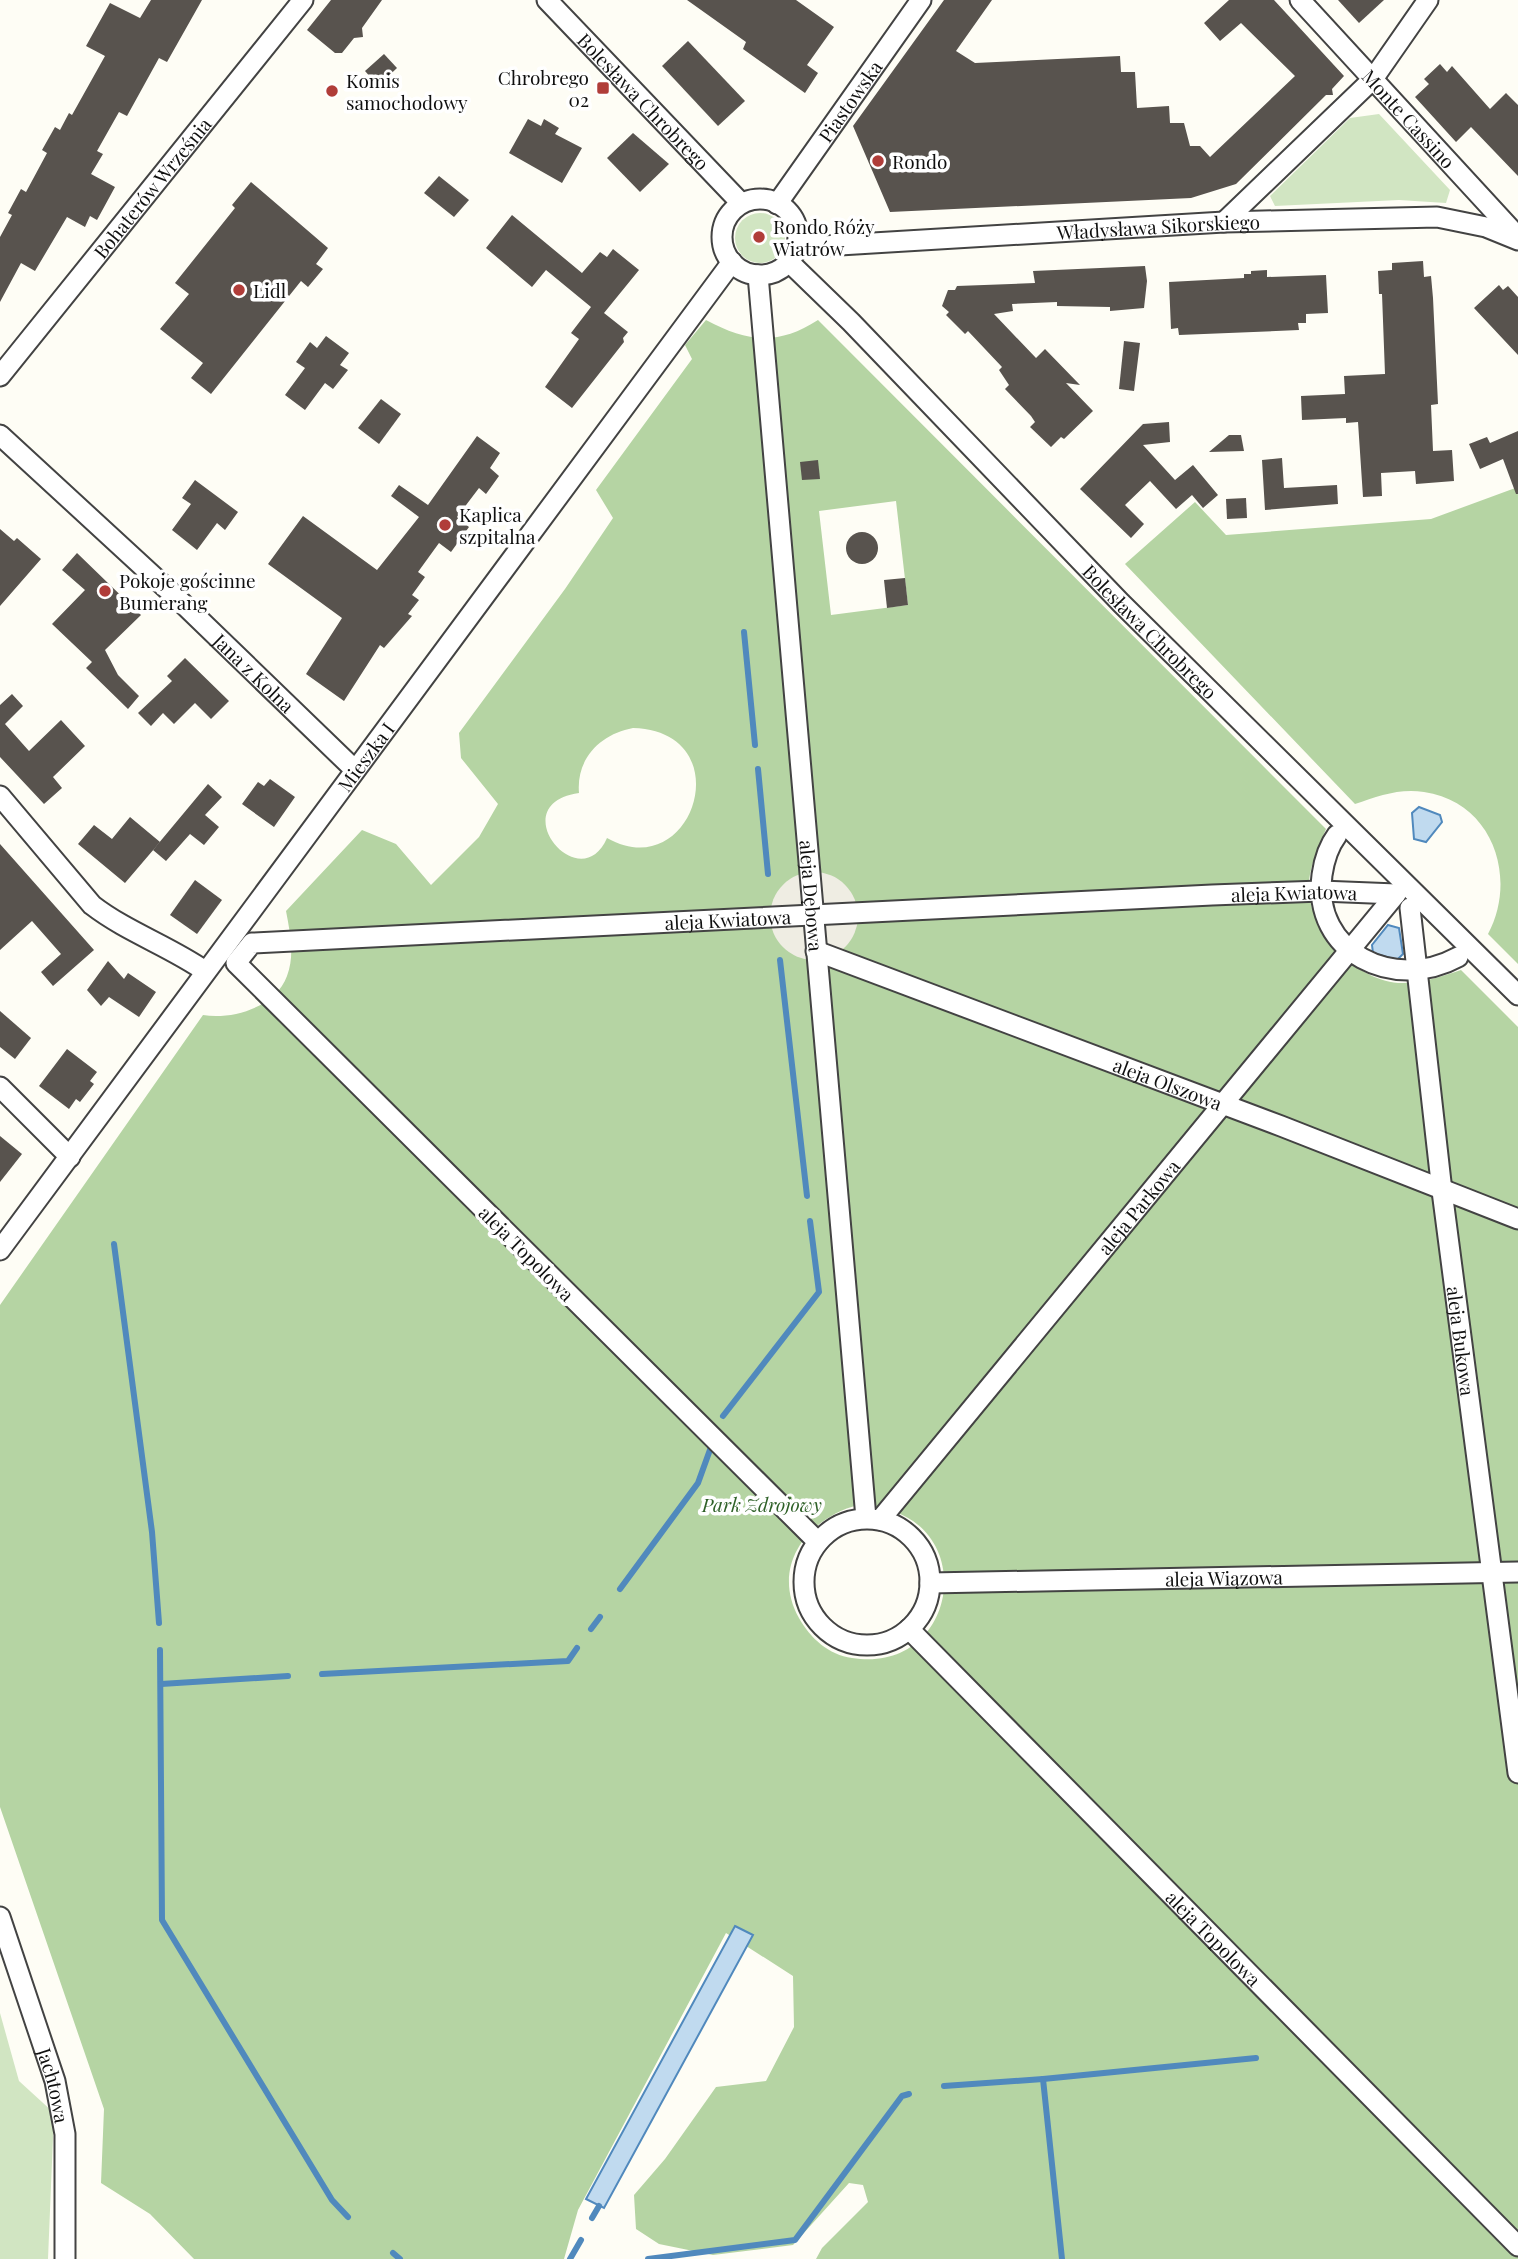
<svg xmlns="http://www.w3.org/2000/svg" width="1518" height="2259" font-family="'Playfair Display',serif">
<rect width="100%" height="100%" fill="#fefdf5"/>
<g fill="#d1e5c2">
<polygon points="1379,114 1450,190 1446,203 1399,200 1275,206 1270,196 1350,118"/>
<circle cx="760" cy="238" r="25"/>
<polygon points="0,2013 19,2081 54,2113 48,2259 0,2259"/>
</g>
<g fill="#b5d4a3" fill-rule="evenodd">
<path d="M706,320C747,342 778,346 818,320L1326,829C1319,846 1311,863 1309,881C1305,927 1352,979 1398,983C1420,984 1440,977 1461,970L1518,1027V2259H816L822,2248L868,2202L863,2185L849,2183L793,2245L713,2255L659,2244L636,2229L634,2195L665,2159L716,2087L766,2081L794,2027L793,1976L726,1933L578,2210L564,2259H194L150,2214L101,2183L104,2109L0,1807V1305L203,1015C232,1020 276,1007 287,976C295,955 290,932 286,911L362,830L396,844L431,885L479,837L498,804L461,758L459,733L565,589L613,518L596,490L692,359L685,345ZM896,501L908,605L831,615L819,511ZM633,728C742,731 694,887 607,838C580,900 501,804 579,793C576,758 601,734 633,728ZM858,1505C985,1508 962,1676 852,1658C829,1655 810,1638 799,1618C770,1566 808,1518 858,1505Z"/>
<path d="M1518,487V964L1488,934C1518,878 1493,802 1424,792C1400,788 1378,796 1355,804L1125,564L1195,502L1226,535L1431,519Z"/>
</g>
<circle fill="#efede3" cx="814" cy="916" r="44"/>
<g fill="#c0daef" stroke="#5089bd" stroke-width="2">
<polygon points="1419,807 1440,815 1442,822 1426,842 1414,839 1412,813"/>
<polygon points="1388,925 1399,928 1403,954 1397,960 1373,953 1372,945"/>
<polygon points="735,1926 753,1935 604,2208 586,2199"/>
</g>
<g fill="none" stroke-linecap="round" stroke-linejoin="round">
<g stroke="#5089bd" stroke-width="6">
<polyline points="744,632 755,745"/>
<polyline points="758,769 768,874"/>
<polyline points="780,960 807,1196"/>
<polyline points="114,1244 152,1532 159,1623"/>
<polyline points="723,1416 819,1292 810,1221"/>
<polyline points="620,1589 698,1483 711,1447"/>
<polyline points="591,1629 600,1617"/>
<polyline points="160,1650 162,1920 332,2200 348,2217"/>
<polyline points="322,1674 568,1661 577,1648"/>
<polyline points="161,1684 288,1676"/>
<polyline points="1043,2079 1256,2058"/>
<polyline points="944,2086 1043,2079 1062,2259"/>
<polyline points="592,2218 599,2206"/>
<polyline points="393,2253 400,2259"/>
<polyline points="570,2259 581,2240"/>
<polyline points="648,2259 795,2240 902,2096 909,2094"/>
</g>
</g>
<g fill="#58534e">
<polygon points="151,0 202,0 167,62 159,58 127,116 119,112 97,151 103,154 91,174 115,187 97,220 90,216 85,227 67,217 35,271 21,263 0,302 0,237 12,215 8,213 21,189 26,192 47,153 42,150 55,127 60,130 69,113 72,115 105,56 86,46 110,3 140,18"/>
<polygon points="331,0 382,0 362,28 363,37 354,38 342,53 335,53 307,30"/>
<polygon points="687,0 796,0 834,27 807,65 818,73 805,93 743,49 746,42"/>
<polygon points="944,0 992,0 956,51 975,63 1120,56 1121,72 1135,72 1137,108 1169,106 1170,123 1184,123 1190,146 1200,146 1210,157 1295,76 1241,23 1220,41 1204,23 1229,0 1274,0 1344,76 1332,89 1333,95 1326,95 1236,184 1191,198 890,212 853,126"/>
<polygon points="1338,0 1384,0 1359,23"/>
<polygon points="688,41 745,101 718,126 662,66"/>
<polygon points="384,54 397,68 378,86 365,71"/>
<polygon points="1440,64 1447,72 1452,66 1490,109 1506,93 1518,105 1518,176 1471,127 1456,142 1415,97 1429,84 1424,79"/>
<polygon points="528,119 541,126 544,119 559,128 555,134 582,148 562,183 509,153"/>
<polygon points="633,133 669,164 640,192 607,158"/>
<polygon points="439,176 469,200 454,217 424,193"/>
<polygon points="251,182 328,248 316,264 323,269 308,287 301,281 211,394 191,378 203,363 160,329 189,294 175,283 235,208 232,205"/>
<polygon points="512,215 582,273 600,252 607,257 613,249 639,270 604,313 628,332 623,338 624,342 572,408 545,387 579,339 571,333 591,307 546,270 532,287 486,248"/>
<polygon points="1423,261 1424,277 1431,276 1433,298 1438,404 1431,405 1433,451 1452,450 1454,481 1416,484 1415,471 1381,473 1382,496 1363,497 1358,422 1346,423 1346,418 1302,420 1301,396 1345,394 1344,376 1385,374 1382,294 1379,294 1378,271 1392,270 1392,263"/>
<polygon points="1145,266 1147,281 1144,308 1110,311 1110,307 1057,306 1057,302 1012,304 1013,311 994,314 1036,358 1045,349 1080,385 1066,383 1093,411 1064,439 1061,437 1051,447 1030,427 1035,422 1031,416 1005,389 1009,385 999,370 1002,367 968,331 965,334 946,315 949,312 942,306 948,290 955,290 957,286 1035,283 1033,271"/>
<polygon points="1267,270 1267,277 1326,275 1328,313 1306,314 1306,323 1298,323 1299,330 1179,335 1178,328 1171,329 1169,282 1244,278 1244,274 1251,274 1251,271"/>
<polygon points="1499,285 1503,290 1508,286 1518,297 1518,355 1474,308"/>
<polygon points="326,336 349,353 340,365 348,370 333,389 325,383 305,410 285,395 305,368 296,362 310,342 317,348"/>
<polygon points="1124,341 1140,343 1134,391 1119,389"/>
<polygon points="381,399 401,414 379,444 358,428"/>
<polygon points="1169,422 1170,442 1143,445 1175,480 1193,465 1218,495 1203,508 1192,495 1176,509 1150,481 1125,505 1144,524 1131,538 1080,489 1143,424"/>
<polygon points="1518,431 1518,494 1516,494 1503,459 1480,469 1469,444 1487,437 1490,443"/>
<polygon points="1229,435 1241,435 1244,451 1209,452"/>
<polygon points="477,436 500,453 490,468 499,476 486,494 479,488 457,517 469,527 451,552 439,543 418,572 425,577 412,595 419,600 408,614 412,616 384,648 380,645 344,701 306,674 342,618 268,564 303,516 377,570 419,517 391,496 399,485 428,505"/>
<polygon points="1282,458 1284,488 1337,485 1338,504 1265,510 1262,460"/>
<polygon points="818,460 820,479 802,480 800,462"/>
<polygon points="195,480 238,512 225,530 217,523 197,550 172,530 191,504 182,498"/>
<polygon points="1246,498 1247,518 1227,519 1226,499"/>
<polygon points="0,529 14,541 17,538 41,559 0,606"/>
<circle cx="862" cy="548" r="16"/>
<polygon points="77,553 141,615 105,650 118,675 139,696 128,709 86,668 92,662 52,624 85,590 62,570"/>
<polygon points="905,578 908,605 887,608 884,580"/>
<polygon points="185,658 229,701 211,719 195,703 174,724 163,713 151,726 138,713 172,681 167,676"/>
<polygon points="12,694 23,706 5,724 29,751 61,720 85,746 53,777 62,788 44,804 0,757 0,705"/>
<polygon points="270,779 295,797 274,827 242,804 258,782 264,786"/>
<polygon points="208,784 222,797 205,815 219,827 204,845 190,834 166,861 153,850"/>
<polygon points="130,817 160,842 125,883 78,844 94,825 112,839"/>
<polygon points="0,844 94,950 53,986 41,972 61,954 32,921 0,950"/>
<polygon points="195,880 222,900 197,934 170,915"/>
<polygon points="108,961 124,979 128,973 156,992 139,1017 109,997 101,1006 87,990"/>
<polygon points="0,1011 31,1038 15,1059 0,1047"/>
<polygon points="67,1049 97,1072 90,1081 94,1084 80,1102 76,1099 69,1109 39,1086"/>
<polygon points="0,1136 22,1154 0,1182"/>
</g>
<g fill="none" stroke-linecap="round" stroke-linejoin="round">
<defs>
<g id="minor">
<path id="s1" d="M547,0L741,203"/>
<path id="s2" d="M1300,0L1518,237"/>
<circle cx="760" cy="237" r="38"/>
<path id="s3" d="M777,204L921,0"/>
<polyline points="1224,222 1373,79 1428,0"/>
<path id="s4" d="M797,244L823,246L1224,222L1437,217L1486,227L1518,240"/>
<path id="s5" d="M788,261L851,322L1121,603L1518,995"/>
<path id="s6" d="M758,275L866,1518"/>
<path id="s7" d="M0,376L303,0"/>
<path id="s8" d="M0,435L177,598L354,769"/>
<path d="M0,796L92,905C127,932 169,946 205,971"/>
<path d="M1337,835C1328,847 1324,861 1322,875C1312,953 1394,992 1458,957"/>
<path id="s9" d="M1410,908L1442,1191L1518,1773"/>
<path id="s10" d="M816,951L1281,1126L1518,1219"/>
<polyline points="0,1087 70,1157"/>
<path id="s11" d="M0,1250L732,262"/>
<circle cx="867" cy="1582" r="63"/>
<path id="s12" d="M880,1520L1396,894"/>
<path id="s13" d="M818,1542L236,963L252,943L1212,895L1321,891L1396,894"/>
<path id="s14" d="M930,1583L1518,1572"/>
<path id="s15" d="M909,1629L1518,2246"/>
<path id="s16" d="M0,1917L55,2081L65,2134V2259"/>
</g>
</defs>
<use href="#minor" stroke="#434343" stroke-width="23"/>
<use href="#minor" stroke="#fff" stroke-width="19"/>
</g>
<g fill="#b03d39" stroke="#fff" stroke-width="2.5">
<rect x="596" y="81" width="14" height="14" rx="3.5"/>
<circle cx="332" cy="91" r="7"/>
<circle cx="878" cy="161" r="7"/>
<circle cx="759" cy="237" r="7"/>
<circle cx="239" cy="290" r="7"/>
<circle cx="445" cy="525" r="7"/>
<circle cx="105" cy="591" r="7"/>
</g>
<g text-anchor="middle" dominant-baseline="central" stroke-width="7" stroke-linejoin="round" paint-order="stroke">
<g font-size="19" fill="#101010" stroke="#fff" text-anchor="start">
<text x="589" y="77" text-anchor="end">Chrobrego<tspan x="589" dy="22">02</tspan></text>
<text x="346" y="80">Komis<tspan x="346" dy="22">samochodowy</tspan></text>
<text x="892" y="161">Rondo</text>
<text x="773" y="226">Rondo Róży<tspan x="773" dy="22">Wiatrów</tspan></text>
<text x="253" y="290">Lidl</text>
<text x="459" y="514">Kaplica<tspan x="459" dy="22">szpitalna</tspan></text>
<text x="119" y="580">Pokoje gościnne<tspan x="119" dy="22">Bumerang</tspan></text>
</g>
<g font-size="19" fill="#101010" stroke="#fff">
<text stroke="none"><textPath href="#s1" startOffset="140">Bolesława Chrobrego</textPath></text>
<text stroke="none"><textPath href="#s3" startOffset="126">Piastowska</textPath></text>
<text stroke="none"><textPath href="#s2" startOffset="161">Monte Cassino</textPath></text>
<text stroke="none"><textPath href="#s7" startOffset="242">Bohaterów Września</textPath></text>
<text stroke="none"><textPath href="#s4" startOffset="362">Władysława Sikorskiego</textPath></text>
<text stroke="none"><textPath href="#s5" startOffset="518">Bolesława Chrobrego</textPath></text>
<text stroke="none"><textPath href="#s8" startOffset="348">Jana z Kolna</textPath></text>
<text stroke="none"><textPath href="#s11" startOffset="614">Mieszka I</textPath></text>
<text stroke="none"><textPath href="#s13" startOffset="1890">aleja Kwiatowa</textPath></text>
<text stroke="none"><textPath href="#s6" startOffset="623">aleja Dębowa</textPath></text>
<text stroke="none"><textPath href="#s13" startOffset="1323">aleja Kwiatowa</textPath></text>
<text stroke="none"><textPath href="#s10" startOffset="376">aleja Olszowa</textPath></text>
<text stroke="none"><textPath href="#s12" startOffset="406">aleja Parkowa</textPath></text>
<text transform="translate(527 1253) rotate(45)">aleja Topolowa</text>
<text stroke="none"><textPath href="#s9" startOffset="436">aleja Bukowa</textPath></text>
<text stroke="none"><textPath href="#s14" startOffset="294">aleja Wiązowa</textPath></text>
<text stroke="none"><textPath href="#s15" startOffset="434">aleja Topolowa</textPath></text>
<text stroke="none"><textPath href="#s16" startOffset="177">Jachtowa</textPath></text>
</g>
<g font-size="19" font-style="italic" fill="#2f6128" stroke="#fff">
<text x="762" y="1504">Park Zdrojowy</text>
</g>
</g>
</svg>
